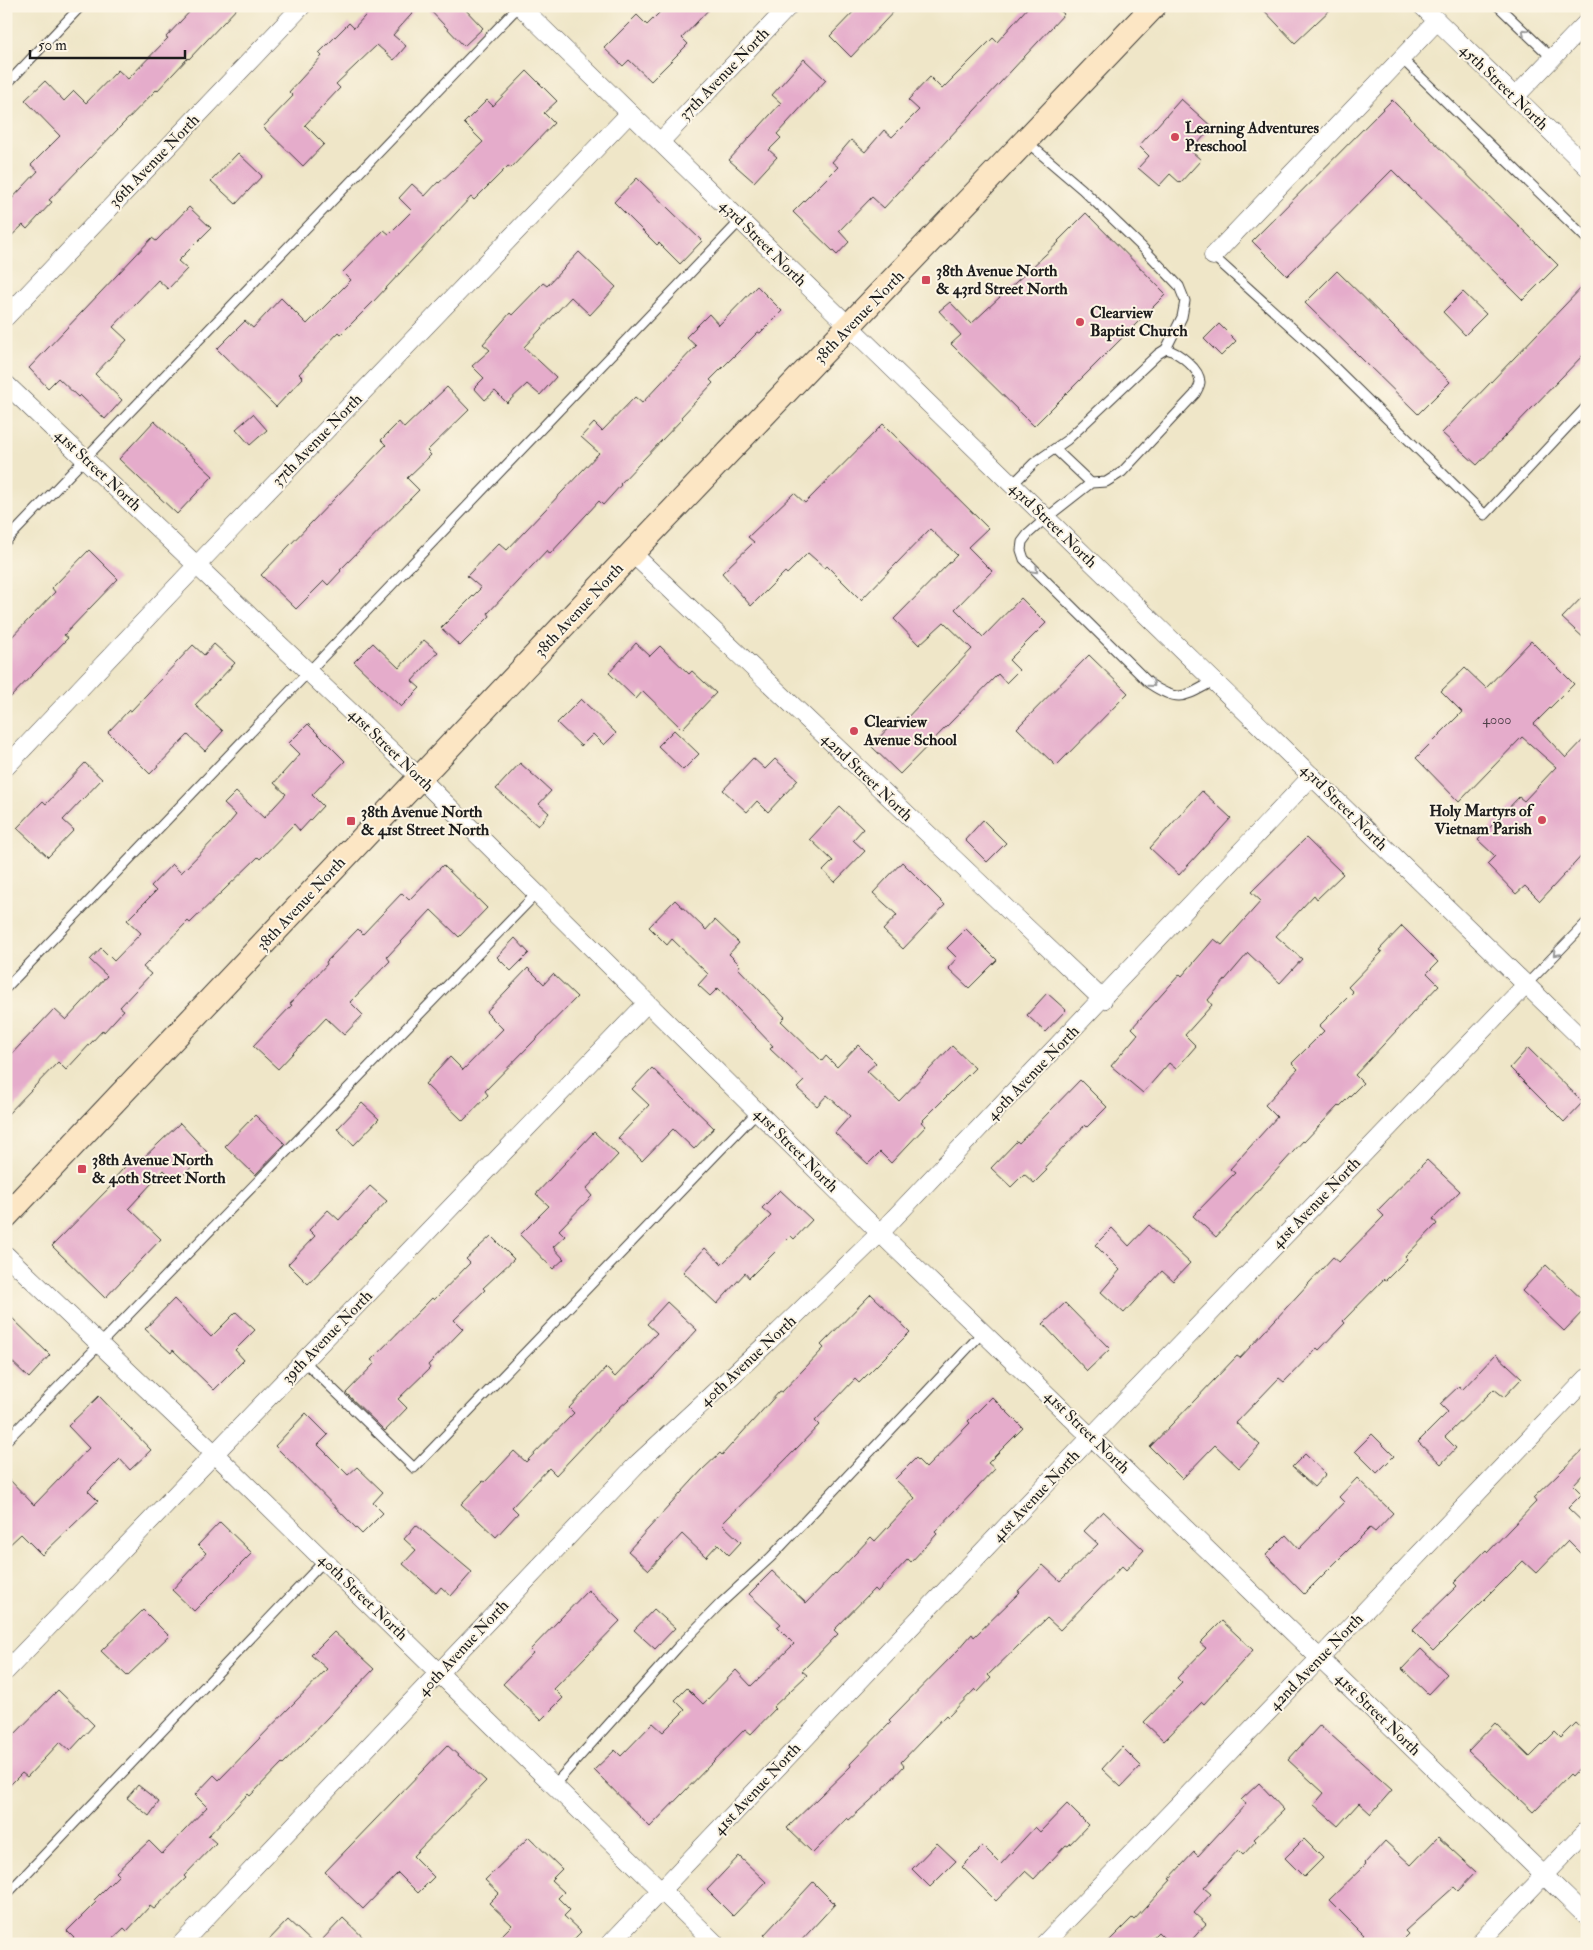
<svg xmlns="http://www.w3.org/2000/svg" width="1593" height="1950" font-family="'IM FELL Double Pica',serif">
<rect width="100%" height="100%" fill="#fcf5e5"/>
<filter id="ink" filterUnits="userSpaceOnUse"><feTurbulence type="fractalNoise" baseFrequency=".02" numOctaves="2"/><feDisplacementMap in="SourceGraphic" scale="10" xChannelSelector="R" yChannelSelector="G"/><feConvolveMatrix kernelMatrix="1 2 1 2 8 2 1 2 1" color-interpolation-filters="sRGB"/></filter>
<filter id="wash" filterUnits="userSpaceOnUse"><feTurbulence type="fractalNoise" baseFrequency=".0096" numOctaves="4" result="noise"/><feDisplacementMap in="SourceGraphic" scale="20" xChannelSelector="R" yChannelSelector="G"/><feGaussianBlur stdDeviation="1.12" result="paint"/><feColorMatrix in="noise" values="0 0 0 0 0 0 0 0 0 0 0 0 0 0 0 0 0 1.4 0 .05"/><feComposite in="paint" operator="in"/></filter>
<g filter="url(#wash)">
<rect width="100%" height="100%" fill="#efe6c8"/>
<g id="blocks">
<g fill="#e5accb">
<polygon points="195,6 239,6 189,59 188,58 157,91 156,90 49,200 52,202 27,229 23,225 6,241 6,205 38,171 31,165 60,136 25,100 45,81 64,101 74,91 86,103 118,70 128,79 168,38 166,37"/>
<polygon points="374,6 419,6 393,35 406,46 394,60 377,45 336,84 340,88 305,125 324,144 303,166 263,127 293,96 289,92 322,56 319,53 349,23 354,28"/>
<polygon points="426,6 462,6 483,28 464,46"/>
<polygon points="666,6 712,6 682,38 688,44 651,81 629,60 623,66 604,48 637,15 647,25"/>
<polygon points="859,6 899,6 851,57 830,36"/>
<polygon points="1029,6 1055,6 1064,14 884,208 872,197 839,231 849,242 837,255 793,212 838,167 832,162 851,140 865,152 884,130 892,137 919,110 908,100 930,77 942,89 993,38 997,42"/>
<polygon points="1260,6 1334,6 1295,43"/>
<polygon points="804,59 826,80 777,134 781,138 769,150 777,157 754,182 729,160 781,103 772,95"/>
<polygon points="527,71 557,101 544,113 554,123 511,168 508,166 474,200 471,197 373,302 341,334 339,332 299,374 303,378 276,407 217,349 245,321 253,328 281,298 307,324 351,280 343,272 384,230 389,234 412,211 399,198 412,184 425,196 438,182 439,183 483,142 464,123 487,100 493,106"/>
<polygon points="1181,99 1212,127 1191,151 1201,160 1180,183 1170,174 1159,186 1138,168 1149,156 1139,146"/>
<polygon points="1392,100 1558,265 1523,300 1392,170 1287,276 1252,241"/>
<polygon points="238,153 262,176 236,204 211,181"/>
<polygon points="637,178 702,241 680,264 659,243 657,245 614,202"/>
<polygon points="189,207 211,228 178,261 187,269 168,289 158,280 113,327 127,340 95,374 122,400 105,419 80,395 78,397 58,378 48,388 29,368 152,238 156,241"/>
<polygon points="1086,213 1166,294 1034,426 951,344 961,335 939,311 950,302 971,324 1059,242 1058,241"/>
<polygon points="579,252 616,287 590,315 571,297 524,347 556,377 540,395 527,384 507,403 495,391 485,400 474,388 484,378 472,366 490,350 483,344 510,313 512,315 543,283 547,286"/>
<polygon points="1337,271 1450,382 1418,414 1305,303"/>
<polygon points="1587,282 1587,351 1477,465 1442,433"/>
<polygon points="757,286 782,311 760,333 758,332 710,380 713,383 681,417 683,418 620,484 621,485 603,505 599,501 550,554 547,550 488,613 490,616 460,646 441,628 481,588 467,576 499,543 507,550 599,453 581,437 594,423 602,431 635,397 642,403 696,346 686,337 709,314 719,325"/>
<polygon points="1463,292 1486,314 1465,335 1443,312"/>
<polygon points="1219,324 1236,341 1221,356 1204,339"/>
<polygon points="447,387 469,410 427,451 431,455 407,478 419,490 340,570 341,571 328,585 324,581 296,609 261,575 386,445 381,440 399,422 404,428"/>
<polygon points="253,414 267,430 250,445 236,429"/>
<polygon points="154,421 213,476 177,514 119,459"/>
<polygon points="883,424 988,528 968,547 992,571 955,609 983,637 1021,598 1046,623 1009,660 1019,670 1006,683 998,674 900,774 871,746 898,718 903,722 972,649 944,622 919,645 894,619 957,555 930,529 861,600 827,566 825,568 808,553 787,574 785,572 751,606 722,573 754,542 748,537 794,493 805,503"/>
<polygon points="89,550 118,579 64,635 68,638 6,702 6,643 55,592 52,588"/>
<polygon points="1587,592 1587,641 1562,618"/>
<polygon points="424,640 438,652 412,681 420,688 401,707 354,662 373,643 399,668"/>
<polygon points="1531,641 1574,684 1534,724 1566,758 1587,736 1587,850 1540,901 1525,886 1516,894 1487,864 1495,856 1478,840 1519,797 1524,801 1556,767 1522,737 1459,802 1416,758 1462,712 1441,691 1465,668 1486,688"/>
<polygon points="636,643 650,656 660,646 689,674 692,671 716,693 682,729 643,691 636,699 609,673"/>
<polygon points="214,644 235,663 195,705 223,731 205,751 188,735 150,774 108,732 129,710 131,711 193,645 204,655"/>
<polygon points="1089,655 1128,693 1056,766 1017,728"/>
<polygon points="581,699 616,733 604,745 593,734 581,746 557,723"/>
<polygon points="308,724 345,761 312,795 323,806 300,831 294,824 260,859 258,857 190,923 188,921 143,967 151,974 120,1007 124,1010 104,1032 103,1030 66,1070 58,1062 6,1116 6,1060 54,1009 66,1020 107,976 90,960 101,948 114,961 141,933 127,920 156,891 151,886 172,864 181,873 226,827 236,815 224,804 236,792 264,818 286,794 274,783 300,754 289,743"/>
<polygon points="674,730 699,754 683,770 658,746"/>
<polygon points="753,758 765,769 775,759 798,780 768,812 757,801 747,812 723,790"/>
<polygon points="85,763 102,779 63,820 74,830 48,857 17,828 43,801 46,804"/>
<polygon points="520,763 551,791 539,804 549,813 538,826 496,789"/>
<polygon points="1202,791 1231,818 1179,875 1150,848"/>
<polygon points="840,807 863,829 853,840 865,851 835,882 823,871 833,861 810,839"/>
<polygon points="983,820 1006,843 987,862 965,840"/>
<polygon points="1306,838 1343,874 1317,899 1314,895 1276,936 1302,959 1280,983 1248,953 1208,1000 1212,1005 1185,1035 1196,1046 1176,1069 1169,1063 1143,1093 1111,1066 1138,1034 1132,1028 1180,974 1182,976 1214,939 1222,945 1261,901 1251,892"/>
<polygon points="902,862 945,905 903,949 883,930 897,915 873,893"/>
<polygon points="443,865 487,908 459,937 431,910 387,957 390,961 350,1002 363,1015 344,1035 326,1018 278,1069 253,1046 292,1005 290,1004 327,964 326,962 358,929 363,934 402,893 409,900"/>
<polygon points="675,900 706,930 715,920 739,943 729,954 740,965 738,968 785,1017 781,1021 822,1061 826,1056 837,1067 858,1045 876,1063 867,1071 899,1101 952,1046 975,1068 921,1122 926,1126 891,1163 880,1152 868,1164 835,1133 850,1116 827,1095 817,1106 797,1088 804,1081 770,1049 773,1046 718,988 710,996 698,985 708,974 672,939 667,945 649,927"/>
<polygon points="1402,926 1438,962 1427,973 1439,985 1355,1075 1363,1083 1339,1107 1338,1106 1304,1142 1303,1141 1216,1237 1193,1216 1235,1173 1230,1169 1277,1117 1265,1105 1298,1069 1292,1063 1324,1031 1319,1026 1353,992 1348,987 1382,952 1379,950"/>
<polygon points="966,929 997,960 969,988 948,968 957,958 947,948"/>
<polygon points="515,938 529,953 511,971 497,957"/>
<polygon points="528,968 544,984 553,974 577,997 485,1091 488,1095 463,1121 425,1084 450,1057 463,1070 503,1029 486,1012"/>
<polygon points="1047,993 1066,1010 1045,1032 1027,1015"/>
<polygon points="1528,1048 1583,1102 1564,1122 1510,1068"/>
<polygon points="652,1068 714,1128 694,1149 673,1129 642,1161 618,1138 649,1105 632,1089"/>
<polygon points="1080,1080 1107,1107 1087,1127 1085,1125 1044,1168 1047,1170 1034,1183 1024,1174 1011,1187 991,1168 1017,1141 1019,1143"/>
<polygon points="362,1103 379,1119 354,1145 337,1129"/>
<polygon points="255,1115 285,1144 255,1175 225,1146"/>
<polygon points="180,1123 207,1152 176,1182 164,1170 129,1208 161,1239 105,1298 52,1246 114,1183 112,1181 133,1158 138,1163"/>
<polygon points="594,1132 618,1155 586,1189 592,1196 559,1230 565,1236 553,1247 564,1259 553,1269 520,1235 549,1206 536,1194"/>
<polygon points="1427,1160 1460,1191 1433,1219 1437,1224 1405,1257 1407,1259 1386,1280 1384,1279 1343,1321 1345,1323 1319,1350 1317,1348 1284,1382 1279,1378 1236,1423 1260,1445 1239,1468 1215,1445 1182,1479 1150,1447 1237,1356 1240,1358 1333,1257 1339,1262 1384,1216 1378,1210"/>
<polygon points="370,1186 387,1201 308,1284 288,1264 315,1236 309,1230 328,1210 339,1220"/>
<polygon points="780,1190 812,1220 794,1239 791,1236 749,1278 745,1273 717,1304 683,1272 705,1248 722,1264 771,1216 762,1208"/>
<polygon points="1149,1225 1190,1263 1173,1281 1162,1271 1124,1313 1101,1292 1120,1270 1095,1245 1112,1228 1129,1246"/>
<polygon points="491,1236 514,1259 483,1288 485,1290 454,1320 463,1329 428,1365 430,1368 398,1399 407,1408 385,1431 346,1393 375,1363 371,1360 432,1298 434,1300 470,1263 466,1259"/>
<polygon points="1546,1265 1587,1304 1587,1307 1564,1331 1522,1291"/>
<polygon points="871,1294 910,1332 859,1383 855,1379 815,1421 819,1425 799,1446 722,1524 741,1542 729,1555 718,1544 706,1557 682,1534 649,1570 628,1551 702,1470 720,1453 722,1455 780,1391 782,1392 824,1348 821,1345"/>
<polygon points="174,1299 211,1337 236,1312 255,1330 235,1350 244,1360 214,1390 173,1350 171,1353 145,1329"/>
<polygon points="667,1302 697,1330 655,1376 619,1408 556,1475 549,1468 512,1507 518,1513 496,1537 461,1504 483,1481 485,1482 514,1451 526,1462 574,1413 569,1408 606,1368 615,1377 657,1333 647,1324"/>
<polygon points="1065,1303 1110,1349 1087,1371 1043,1324"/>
<polygon points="6,1312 50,1355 29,1378 6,1356"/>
<polygon points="1496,1354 1522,1378 1504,1397 1494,1389 1445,1437 1456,1448 1441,1464 1418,1442 1448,1412 1440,1404 1459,1386 1462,1390"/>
<polygon points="99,1396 151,1450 130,1470 120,1459 88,1491 98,1501 42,1555 21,1534 6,1548 6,1476 34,1505 89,1448 68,1426"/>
<polygon points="992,1397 1023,1428 988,1463 995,1469 935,1532 937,1534 911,1562 908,1559 877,1592 874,1589 834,1630 838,1634 802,1671 807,1675 773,1707 775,1709 751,1734 745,1729 650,1827 594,1770 615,1750 621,1756 653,1723 663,1732 685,1710 675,1700 687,1688 703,1704 736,1670 751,1686 794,1644 777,1627 781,1624 749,1594 772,1571 806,1603 835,1573 836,1574 871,1537 875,1541 915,1498 895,1479 916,1458 926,1468 970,1423 968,1421"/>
<polygon points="306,1413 328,1435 318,1445 348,1475 357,1467 383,1492 373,1503 383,1513 362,1534 275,1446"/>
<polygon points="1372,1434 1394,1456 1377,1473 1355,1451"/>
<polygon points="1587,1446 1587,1470 1573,1485 1582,1494 1568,1508 1587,1526 1587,1559 1568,1540 1536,1573 1523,1561 1433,1651 1412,1630 1457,1586 1454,1583 1486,1550 1488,1552 1536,1502 1533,1498"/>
<polygon points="1305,1454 1326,1474 1314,1487 1292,1467"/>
<polygon points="1357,1478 1393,1513 1375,1532 1370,1528 1304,1594 1266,1555 1286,1535 1299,1549 1344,1502 1339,1497"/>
<polygon points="1103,1511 1144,1550 1126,1570 1122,1566 1060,1630 1047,1618 988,1675 991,1678 978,1692 975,1689 948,1717 946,1715 901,1762 904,1766 879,1793 849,1820 847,1818 813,1853 787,1828 851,1766 850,1764 891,1722 889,1720 959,1649 972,1634 974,1637 1020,1592 1018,1591 1043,1565 1060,1581 1098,1544 1084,1531"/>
<polygon points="220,1522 252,1553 194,1611 172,1590 206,1553 198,1545"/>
<polygon points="416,1525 472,1572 451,1596 441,1587 436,1593 403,1564 416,1550 404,1539"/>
<polygon points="588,1590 620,1621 554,1689 563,1698 541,1720 503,1684 533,1653 530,1650"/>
<polygon points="654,1609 675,1628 655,1649 634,1630"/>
<polygon points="143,1610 169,1636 127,1676 101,1651"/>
<polygon points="1222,1621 1253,1650 1204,1704 1202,1702 1164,1741 1144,1722 1182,1683 1177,1678 1206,1648 1200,1643"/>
<polygon points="334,1632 374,1669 283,1764 282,1763 250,1796 248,1794 208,1836 216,1843 184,1876 186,1878 154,1909 150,1906 127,1931 124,1928 107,1944 80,1944 67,1931 96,1902 94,1900 119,1875 116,1872 149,1841 162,1854 207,1807 195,1795 214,1775 219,1780 327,1669 311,1655"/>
<polygon points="1421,1649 1447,1674 1428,1694 1402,1669"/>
<polygon points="58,1690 94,1725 70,1751 60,1742 27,1777 22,1773 6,1789 6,1743"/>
<polygon points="1495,1723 1530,1757 1555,1732 1561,1738 1576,1723 1587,1733 1587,1760 1572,1776 1570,1774 1533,1812 1468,1751"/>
<polygon points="1320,1725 1392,1790 1371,1814 1359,1803 1338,1826 1314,1805 1324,1793 1288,1760"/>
<polygon points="447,1745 486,1781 413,1856 434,1877 418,1893 398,1873 363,1909 325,1872"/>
<polygon points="1122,1747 1141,1766 1121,1787 1102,1769"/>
<polygon points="1259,1783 1284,1810 1254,1839 1256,1841 1243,1855 1238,1850 1204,1888 1211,1894 1194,1913 1206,1924 1188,1944 1170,1944 1158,1932 1146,1944 1106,1944 1132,1918 1134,1920 1171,1880 1169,1879 1194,1852 1198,1856 1246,1804 1241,1800"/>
<polygon points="138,1785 159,1802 149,1816 127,1798"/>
<polygon points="1067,1804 1088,1825 1068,1846 1066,1845 1034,1879 1025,1871 996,1901 962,1867 983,1846 1001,1864 1035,1827 1040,1832"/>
<polygon points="529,1837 562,1869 551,1880 564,1892 558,1898 570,1910 564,1916 581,1932 569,1944 493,1944 512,1925 489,1903 499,1893 485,1880"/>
<polygon points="1438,1837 1476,1872 1458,1891 1454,1887 1405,1931 1408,1934 1398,1944 1354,1944 1364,1935 1329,1900 1366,1864 1365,1863 1385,1841 1411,1865"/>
<polygon points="1304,1839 1323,1858 1304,1877 1285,1858"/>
<polygon points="937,1843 956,1861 930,1887 912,1869"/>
<polygon points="739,1856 766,1882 733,1916 707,1890"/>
<polygon points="813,1882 835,1904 798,1944 774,1944 764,1935"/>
<polygon points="343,1918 370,1944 318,1944"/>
<polygon points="288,1920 314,1944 265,1944"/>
</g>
</g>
</g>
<g filter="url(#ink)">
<use href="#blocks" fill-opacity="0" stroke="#3c3a36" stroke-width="1"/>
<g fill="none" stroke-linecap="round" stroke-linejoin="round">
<defs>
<g id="lane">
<polyline points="1498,6 1552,58"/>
<polyline points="1401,58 1587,239"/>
<polyline points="6,85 81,6"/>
<polyline points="1027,142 1082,189 1142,247 1179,286 1185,301 1182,317 1166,349"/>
<polyline points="1213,256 1322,355 1485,515 1587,406"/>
<polyline points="1055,449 1091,483"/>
<path d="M1012,485L1034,463L1067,440L1158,354L1166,349C1178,352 1200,369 1200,382C1200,386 1197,390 1195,394L1122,472L1106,482L1091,483L1045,519L1028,534L1022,542L1021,550L1024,559L1150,684C1180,704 1185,696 1214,681"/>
<polyline points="6,541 519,6"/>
<polyline points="1526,985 1587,922"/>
<polyline points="6,988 740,221"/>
<polyline points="304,1361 414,1468 757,1112"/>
<polyline points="6,1441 537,893"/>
<polyline points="554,1785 678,1647 721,1603 771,1557 983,1332"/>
<polyline points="6,1895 325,1560"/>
</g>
<g id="street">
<polyline points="520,6 1587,1044"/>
<polyline points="1422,6 1587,167"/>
<polyline points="1514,98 1587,22"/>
<polyline points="660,142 789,6"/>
<polyline points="1213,256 1437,21"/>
<polyline points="6,317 302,6"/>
<polyline points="6,384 420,778 880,1233 1587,1917"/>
<polyline points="632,553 1103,1000"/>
<polyline points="6,767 197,565 629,114"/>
<polyline points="6,1255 215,1454 716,1944"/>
<polyline points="6,1671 647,1003"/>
<polyline points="181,1944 638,1463 765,1345 880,1233 1312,776"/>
<polyline points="610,1944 1092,1436 1526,985"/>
<polyline points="1044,1944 1320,1658 1587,1378"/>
<polyline points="1478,1944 1587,1830"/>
</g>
<polyline id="secondary" points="6,1216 632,553 1154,6"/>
</defs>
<use href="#lane" stroke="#3c3a36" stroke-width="11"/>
<use href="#street" stroke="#3c3a36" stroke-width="19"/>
<use href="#secondary" stroke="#3c3a36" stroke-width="26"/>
<use href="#lane" stroke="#fff" stroke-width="9"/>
<use href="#street" stroke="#fff" stroke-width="18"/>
<use href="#secondary" stroke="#fce6c4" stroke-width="24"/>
</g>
<defs><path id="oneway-chevron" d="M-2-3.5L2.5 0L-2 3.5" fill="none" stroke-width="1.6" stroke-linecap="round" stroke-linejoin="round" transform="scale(1.25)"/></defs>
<g stroke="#999">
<use href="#oneway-chevron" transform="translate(1525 32) rotate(-137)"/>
<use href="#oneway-chevron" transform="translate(1035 570) rotate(45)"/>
<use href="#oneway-chevron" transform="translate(1152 684) rotate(39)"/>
<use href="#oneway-chevron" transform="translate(1556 953) rotate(134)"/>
</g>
</g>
<g fill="#d1495b" stroke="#fcf5e5" stroke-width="2">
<circle cx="1175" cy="137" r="5"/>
<rect x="921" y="275" width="10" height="10" rx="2.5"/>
<circle cx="1080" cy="322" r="5"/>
<circle cx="854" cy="731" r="5"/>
<circle cx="1542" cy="820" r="5"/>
<rect x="346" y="816" width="10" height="10" rx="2.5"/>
<rect x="77" y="1164" width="10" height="10" rx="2.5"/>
</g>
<g text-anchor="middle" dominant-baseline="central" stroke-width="4" stroke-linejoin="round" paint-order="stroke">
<g font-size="14" fill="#4e4048">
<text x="1497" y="719">4000</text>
</g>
<g font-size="16" fill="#1c1c1c" stroke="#fcf5e5">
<text transform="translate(724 74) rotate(-46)">37th Avenue North</text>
<text transform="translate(1504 87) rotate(44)">45th Street North</text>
<text transform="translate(154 161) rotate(-46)">36th Avenue North</text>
<text transform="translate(763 243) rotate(45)">43rd Street North</text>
<text transform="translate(859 317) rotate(-46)">38th Avenue North</text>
<text transform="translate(317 440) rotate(-46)">37th Avenue North</text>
<text transform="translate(98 470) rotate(43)">41st Street North</text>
<text transform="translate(1053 525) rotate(44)">43rd Street North</text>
<text transform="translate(579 610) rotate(-47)">38th Avenue North</text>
<text transform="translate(391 750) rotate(44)">41st Street North</text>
<text transform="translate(867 777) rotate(44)">42nd Street North</text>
<text transform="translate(1344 807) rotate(45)">43rd Street North</text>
<text transform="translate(301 904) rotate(-47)">38th Avenue North</text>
<text transform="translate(1033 1073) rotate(-46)">40th Avenue North</text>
<text transform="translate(796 1150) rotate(45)">41st Street North</text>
<text transform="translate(1316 1203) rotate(-46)">41st Avenue North</text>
<text transform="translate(327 1337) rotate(-46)">39th Avenue North</text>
<text transform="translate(748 1361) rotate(-43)">40th Avenue North</text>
<text transform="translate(1087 1432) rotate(44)">41st Street North</text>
<text transform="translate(1036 1496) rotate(-47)">41st Avenue North</text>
<text transform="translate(363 1597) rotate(44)">40th Street North</text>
<text transform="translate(463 1648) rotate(-47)">40th Avenue North</text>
<text transform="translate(1316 1662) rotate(-46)">42nd Avenue North</text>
<text transform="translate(1378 1714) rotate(44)">41st Street North</text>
<text transform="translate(757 1789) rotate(-47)">41st Avenue North</text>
</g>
<g font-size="16" font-weight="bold" fill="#1c1c1c" stroke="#fcf5e5" text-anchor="start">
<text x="1185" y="128">Learning Adventures<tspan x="1185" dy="18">Preschool</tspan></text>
<text x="936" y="271">38th Avenue North<tspan x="936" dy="18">&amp; 43rd Street North</tspan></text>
<text x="1090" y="313">Clearview<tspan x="1090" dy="18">Baptist Church</tspan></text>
<text x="864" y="722">Clearview<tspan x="864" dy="18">Avenue School</tspan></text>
<text x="1532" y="811" text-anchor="end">Holy Martyrs of<tspan x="1532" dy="18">Vietnam Parish</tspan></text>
<text x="361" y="812">38th Avenue North<tspan x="361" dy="18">&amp; 41st Street North</tspan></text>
<text x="92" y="1160">38th Avenue North<tspan x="92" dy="18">&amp; 40th Street North</tspan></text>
</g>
</g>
<rect width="1593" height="1950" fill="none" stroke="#fcf5e5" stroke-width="25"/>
<path d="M30 50v8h155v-8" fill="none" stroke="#1c1c1c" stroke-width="2.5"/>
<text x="38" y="50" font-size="15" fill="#1c1c1c" stroke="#fcf5e5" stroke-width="4" paint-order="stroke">50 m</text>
</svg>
